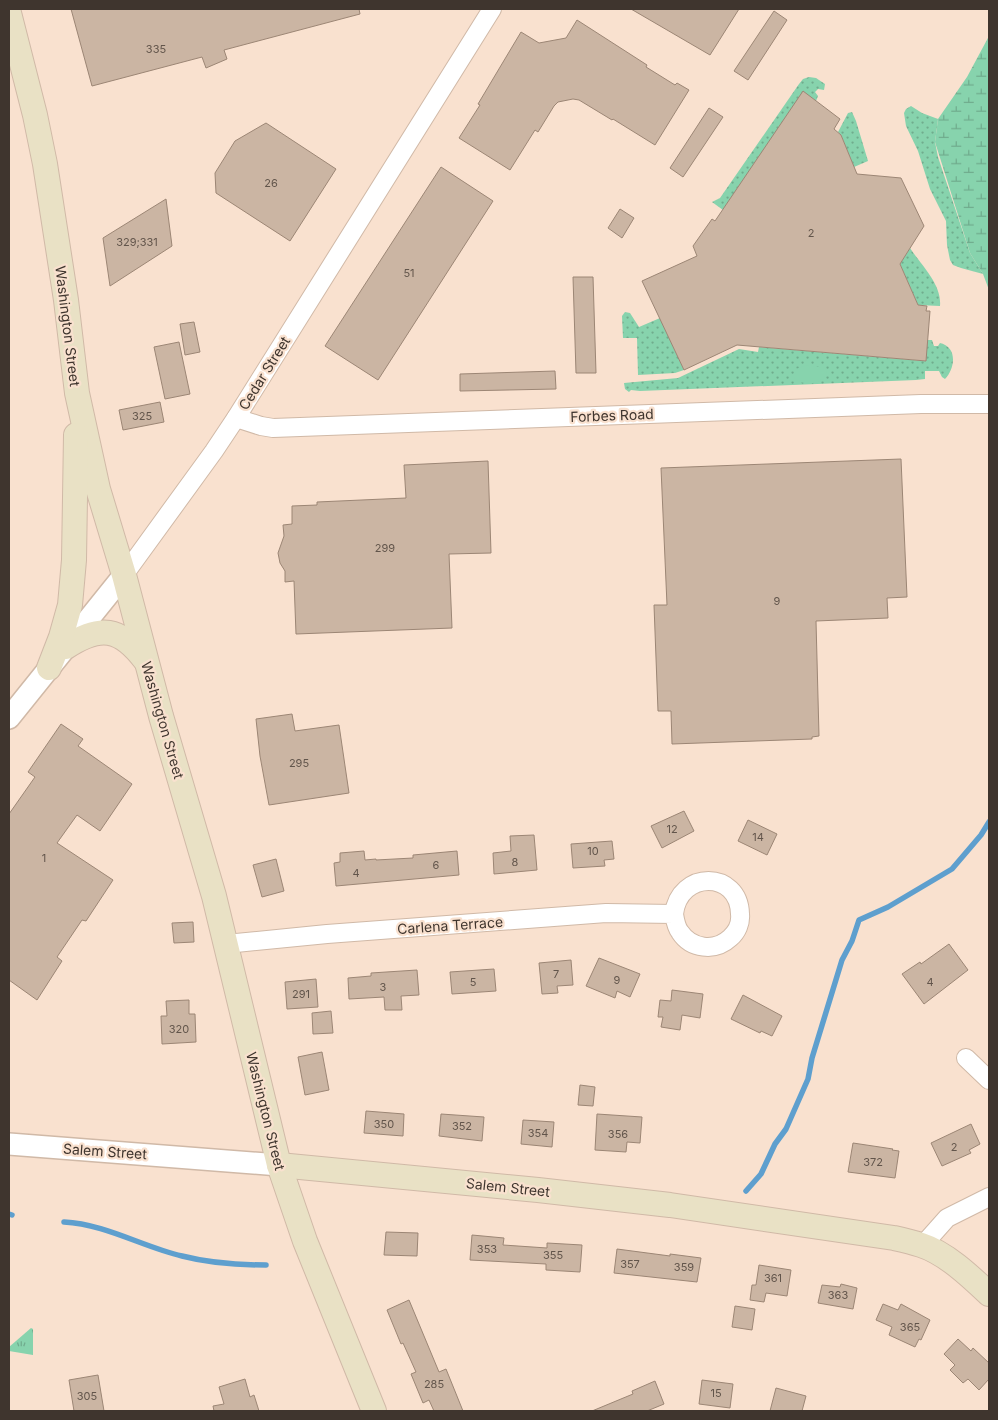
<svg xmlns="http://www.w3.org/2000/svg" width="998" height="1420" font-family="Inter,sans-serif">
<defs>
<pattern id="grass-dots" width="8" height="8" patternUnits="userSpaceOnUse" patternTransform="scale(1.25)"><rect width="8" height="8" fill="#87d3ad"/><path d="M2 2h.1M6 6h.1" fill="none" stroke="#70ac8d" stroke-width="1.8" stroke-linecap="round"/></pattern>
<pattern id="wetland-marsh" width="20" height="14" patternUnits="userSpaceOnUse" patternTransform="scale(1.25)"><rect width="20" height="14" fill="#87d3ad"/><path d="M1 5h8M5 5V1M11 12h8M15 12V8" fill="none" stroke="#70ac8d"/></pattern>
<pattern id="park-tufts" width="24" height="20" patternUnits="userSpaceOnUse" patternTransform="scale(1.25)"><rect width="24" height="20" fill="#87d3ad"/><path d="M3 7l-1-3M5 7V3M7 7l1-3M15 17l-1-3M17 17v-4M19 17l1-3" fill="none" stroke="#70ac8d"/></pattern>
</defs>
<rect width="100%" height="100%" fill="#f9e1cf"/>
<g fill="url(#grass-dots)">
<polygon points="809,77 816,78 825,84 824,90 818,89 815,92 818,96 816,101 803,92 723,210 712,202 720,198 799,84 803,79"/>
<polygon points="911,106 922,113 938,119 935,142 938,157 970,253 983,274 961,268 953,265 950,260 947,245 946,221 930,189 918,151 906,126 904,113 906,109"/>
<polygon points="852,112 856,121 868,161 854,167 841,135 838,132 848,113"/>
<path d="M910,248C921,265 942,284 940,306L918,305L900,264Z"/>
<polygon points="625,312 630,313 639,327 660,318 684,370 675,373 638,375 637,338 623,338 622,316"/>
<path d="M927,340H932L934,346H938L940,343C958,347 955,369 945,379L942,377L939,371H925V379L916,380L640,391L631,390L629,392L625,389L624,383L678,378L739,349L758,352L759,347L925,361Z"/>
</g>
<polygon fill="url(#wetland-marsh)" points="989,36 989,290 983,274 970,253 935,142 938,119 967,77"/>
<polygon fill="url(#park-tufts)" points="31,1328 33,1329 33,1355 9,1351 9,1347"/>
<path fill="#87d3ad" d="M807,365L825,368L827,372C823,385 804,386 794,379L796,369Z"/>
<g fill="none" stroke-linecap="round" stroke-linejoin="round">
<g stroke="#5e9fce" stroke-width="5.5">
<polyline points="746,1191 761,1174 775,1144 786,1129 808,1079 812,1058 842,960 852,941 859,920 888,907 952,869 981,835 989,822"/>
<polyline points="9,1214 12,1215"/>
<path d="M64,1222C105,1224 143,1247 182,1256C209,1263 239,1265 266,1265"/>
</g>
</g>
<g fill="#cbb5a3" stroke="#9c8675">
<polygon points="71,9 359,9 360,14 224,50 227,59 206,68 202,57 92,86"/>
<polygon points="631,9 739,9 710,55"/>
<polygon points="774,11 787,20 748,80 734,71"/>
<polygon points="577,20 647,65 646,67 675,85 677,83 689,90 655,145 613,119 612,120 579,100 573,99 558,102 554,106 538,132 535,130 510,170 459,138 480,105 478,104 521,32 539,43 566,38"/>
<polygon points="803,91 840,119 834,129 841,135 857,174 901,178 924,226 900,264 918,305 927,306 926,311 930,311 926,361 737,345 684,370 642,281 697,256 693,246 712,219 715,221"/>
<polygon points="709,108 723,117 683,177 670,168"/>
<polygon points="266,123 336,169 290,241 216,193 215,173 235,141"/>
<polygon points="441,167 493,201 378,380 325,346"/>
<polygon points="166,199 172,246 110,286 103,238"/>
<polygon points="620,209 634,218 622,238 608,228"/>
<polygon points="573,277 593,277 596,373 576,373"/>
<polygon points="194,322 200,352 185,355 180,324"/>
<polygon points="179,342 190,394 165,399 154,347"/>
<polygon points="555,371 556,389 460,391 460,374"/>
<polygon points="160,402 164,422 123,430 119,410"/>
<polygon points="901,459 907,597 887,598 888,618 816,621 819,736 812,737 812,739 672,744 671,711 658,711 654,605 667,605 661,468"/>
<polygon points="488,461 491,553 449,554 452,628 296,634 294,581 285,582 285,571 280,563 278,553 284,536 283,525 292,524 292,506 317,505 317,502 406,498 404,465"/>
<polygon points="292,714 295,731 339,725 349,793 269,805 260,756 256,719"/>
<polygon points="61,724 83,739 78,746 132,784 100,831 77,815 57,843 113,880 86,921 82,920 57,957 62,961 37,1000 9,980 9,814 35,777 28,772"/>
<polygon points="684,811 694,831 662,848 651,826"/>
<polygon points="748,820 777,834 767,855 738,841"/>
<polygon points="534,835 537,870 494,874 493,853 511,851 510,836"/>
<polygon points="612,841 614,859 604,860 605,866 573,868 571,844"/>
<polygon points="364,851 365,860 376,859 376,860 413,858 413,855 457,851 459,875 336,886 334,863 340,862 340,853"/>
<polygon points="276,859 284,891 262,897 253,865"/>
<polygon points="193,922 194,942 174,943 172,923"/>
<polygon points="949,944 968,970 924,1004 902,974 920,962 921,964"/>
<polygon points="599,958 640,974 630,997 617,991 615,998 586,986"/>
<polygon points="571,960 573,985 557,986 558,993 542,994 539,963"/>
<polygon points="494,969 496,991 452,994 450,972"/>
<polygon points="417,970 419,995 401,996 402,1010 385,1010 384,997 349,999 348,978 371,976 371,973"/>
<polygon points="316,979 318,1007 287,1009 285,982"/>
<polygon points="672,990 703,994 700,1018 682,1015 680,1030 661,1027 663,1017 658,1017 660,1000 671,1001"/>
<polygon points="743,995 782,1016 772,1036 761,1031 760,1033 731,1019"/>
<polygon points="189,1000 189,1014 195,1014 196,1042 162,1044 161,1016 167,1016 166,1001"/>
<polygon points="331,1011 333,1033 313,1034 312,1013"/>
<polygon points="322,1052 329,1090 305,1095 298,1057"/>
<polygon points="580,1085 595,1087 593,1106 578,1105"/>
<polygon points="366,1111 404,1114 403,1136 364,1133"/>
<polygon points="441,1114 484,1117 482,1141 439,1136"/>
<polygon points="597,1114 642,1117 640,1143 627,1142 626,1152 595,1150"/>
<polygon points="523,1120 554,1122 552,1147 521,1144"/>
<polygon points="971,1124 980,1144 969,1150 971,1153 942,1166 931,1143"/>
<polygon points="853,1143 893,1149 892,1150 899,1151 895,1178 848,1172"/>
<polygon points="386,1232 418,1233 417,1256 384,1255"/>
<polygon points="472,1235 504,1238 503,1245 547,1248 547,1243 582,1245 580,1272 546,1270 546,1264 470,1260"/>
<polygon points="617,1249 670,1256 670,1254 701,1258 697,1282 614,1273"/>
<polygon points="759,1265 791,1270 787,1296 766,1293 764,1302 750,1300 752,1285 756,1285"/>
<polygon points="841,1284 857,1288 853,1309 818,1303 822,1285 840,1287"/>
<polygon points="409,1300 439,1372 446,1369 463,1411 434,1411 429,1400 423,1403 411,1374 416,1372 403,1343 401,1344 387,1310"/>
<polygon points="883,1304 898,1310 901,1304 930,1320 921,1340 919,1339 915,1347 889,1335 892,1327 876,1320"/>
<polygon points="735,1306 755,1309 752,1330 732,1327"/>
<polygon points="958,1339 971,1351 973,1348 989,1363 989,1379 979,1390 968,1379 963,1383 950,1370 955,1365 944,1354"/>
<polygon points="98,1375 104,1411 74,1411 69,1380"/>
<polygon points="245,1379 250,1397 254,1395 259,1411 214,1411 213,1406 224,1404 219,1387"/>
<polygon points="702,1380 733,1384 730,1408 699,1404"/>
<polygon points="655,1381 664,1404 647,1411 592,1411 633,1394 632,1391"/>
<polygon points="776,1388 806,1396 802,1411 770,1411"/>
</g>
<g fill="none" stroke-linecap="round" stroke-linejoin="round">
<defs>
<g id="minor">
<polyline points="236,418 261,426 273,428 921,404 989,404"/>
<polyline points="124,575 214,451 236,418 492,9"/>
<path d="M226,944L327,934L606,913L674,914C679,870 739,870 740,914C741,923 737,932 730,938C715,952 691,949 680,932C676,927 675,920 674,914"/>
<polyline points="966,1058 989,1080"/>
<polyline points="923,1245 947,1218 989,1197"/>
</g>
<g id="tertiary">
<polyline points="9,718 124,575"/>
<polyline points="9,1144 279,1165"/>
</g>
<g id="secondary">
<polyline points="9,13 35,115 45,164 66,300 77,393 98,489 124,575 161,716 214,896 279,1165 305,1241 374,1411"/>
<path d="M66,647C100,625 120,627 145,660"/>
<polyline points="49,668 61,637 70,605 74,560 76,435"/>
<path d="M279,1165L538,1190L670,1205L894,1238C903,1240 912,1242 921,1245C946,1253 971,1277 989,1294"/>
</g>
</defs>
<use href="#minor" stroke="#d0b9a7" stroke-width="20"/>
<use href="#tertiary" stroke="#d0b9a7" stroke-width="24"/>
<use href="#secondary" stroke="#d0b9a7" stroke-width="26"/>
<use href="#minor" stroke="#fff" stroke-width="18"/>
<use href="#tertiary" stroke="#fff" stroke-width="21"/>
<use href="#secondary" stroke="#e9e1c5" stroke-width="24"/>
</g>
<g text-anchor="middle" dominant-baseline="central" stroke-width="4.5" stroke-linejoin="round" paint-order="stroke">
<g font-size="11" fill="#62554b">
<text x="156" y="49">335</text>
<text x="271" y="183">26</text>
<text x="811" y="233">2</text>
<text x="137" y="242">329;331</text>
<text x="409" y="273">51</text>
<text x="142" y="416">325</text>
<text x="385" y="548">299</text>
<text x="777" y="601">9</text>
<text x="299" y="763">295</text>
<text x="672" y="829">12</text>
<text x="758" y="837">14</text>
<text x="593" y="851">10</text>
<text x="44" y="858">1</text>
<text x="515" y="862">8</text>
<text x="436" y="865">6</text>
<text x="356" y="873">4</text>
<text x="556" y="974">7</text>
<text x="617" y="980">9</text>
<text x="473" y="982">5</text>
<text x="930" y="982">4</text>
<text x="383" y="987">3</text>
<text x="301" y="994">291</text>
<text x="179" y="1029">320</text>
<text x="384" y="1124">350</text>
<text x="462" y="1126">352</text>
<text x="538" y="1133">354</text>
<text x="618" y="1134">356</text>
<text x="954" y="1147">2</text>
<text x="873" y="1162">372</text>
<text x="487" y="1249">353</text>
<text x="553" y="1255">355</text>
<text x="630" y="1264">357</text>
<text x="684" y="1267">359</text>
<text x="773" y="1278">361</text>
<text x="838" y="1295">363</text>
<text x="910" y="1327">365</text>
<text x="434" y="1384">285</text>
<text x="716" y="1393">15</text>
<text x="87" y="1396">305</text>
</g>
<g font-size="14" fill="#3f352e" stroke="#f9e1cf">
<text transform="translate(68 326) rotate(83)">Washington Street</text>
<text transform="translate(264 373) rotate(-58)">Cedar Street</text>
<text transform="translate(612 415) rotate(-2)">Forbes Road</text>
<text transform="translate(163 720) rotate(74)">Washington Street</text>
<text transform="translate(450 925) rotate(-4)">Carlena Terrace</text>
<text transform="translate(266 1111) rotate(76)">Washington Street</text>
<text transform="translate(105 1151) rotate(4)">Salem Street</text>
<text transform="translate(508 1187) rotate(6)">Salem Street</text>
</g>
</g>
<rect width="998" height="1420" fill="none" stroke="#3f352e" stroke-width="20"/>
</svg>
